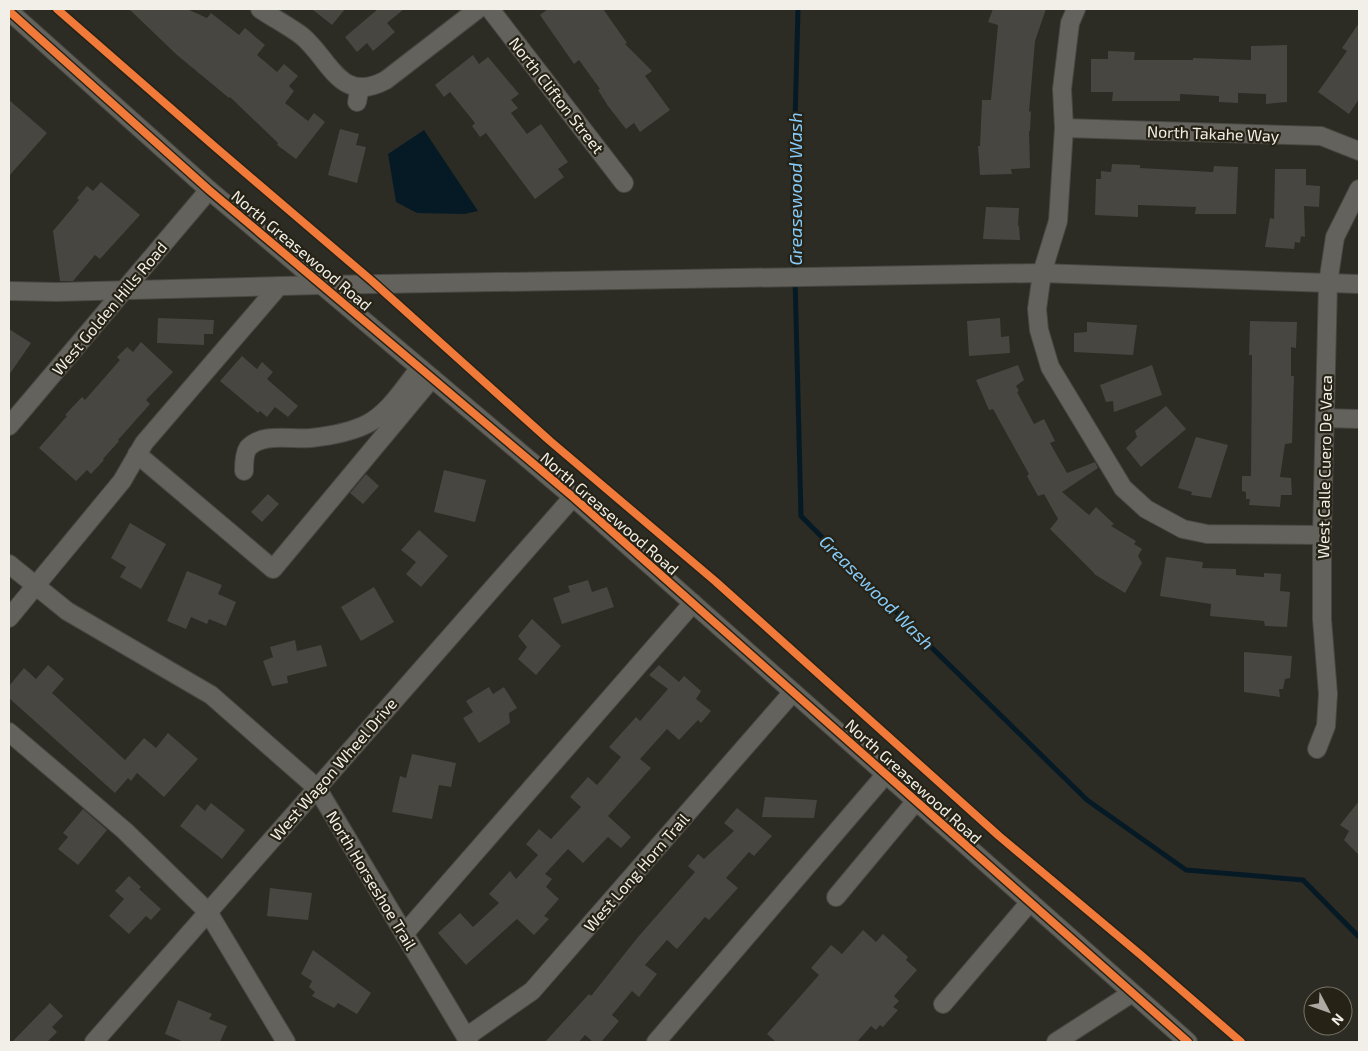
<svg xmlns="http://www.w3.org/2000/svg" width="1368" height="1051" font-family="'Exo 2',sans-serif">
<rect width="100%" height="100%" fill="#2c2b24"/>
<polygon fill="#061a26" points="424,130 478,211 464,214 417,213 396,202 388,154"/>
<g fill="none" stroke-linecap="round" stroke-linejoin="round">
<polyline stroke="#061a26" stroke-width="5" points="798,9 793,197 801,516 928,644 1087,800 1186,870 1303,880 1359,937"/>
</g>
<g fill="#474640">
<polygon points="129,9 187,9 207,18 211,13 239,35 245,28 265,45 257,55 277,72 284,64 298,76 289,86 294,91 285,103 308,121 314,113 325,122 296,159 277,145 278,143 230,97 229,98 177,55"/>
<polygon points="312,9 345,9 332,25"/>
<polygon points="378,9 404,9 387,23 395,32 373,51 367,43 357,52 345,37"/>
<polygon points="548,9 603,9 627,43 625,44 652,71 645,76 670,110 640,132 634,123 626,129 608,106 598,90 600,89 579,60 574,64 540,15"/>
<polygon points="993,9 1046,9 1035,41 1029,112 1031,111 1030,131 1029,131 1030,168 1011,169 1012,174 980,175 978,146 980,146 982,100 991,100 998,25 988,22"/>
<polygon points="1359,23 1359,99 1349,114 1318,92 1347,51 1342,48"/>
<polygon points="1287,45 1287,102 1266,104 1266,94 1238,93 1238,103 1219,102 1219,96 1180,94 1180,101 1112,101 1113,92 1091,92 1091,59 1108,59 1108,51 1135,52 1134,60 1193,60 1193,58 1251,60 1251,46"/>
<polygon points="473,55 479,64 488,57 519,94 511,100 518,108 511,113 527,134 541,124 568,162 558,169 564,177 535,199 486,133 480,137 472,126 475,123 450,92 444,97 435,85"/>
<polygon points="9,100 47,133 9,176"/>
<polygon points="340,129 359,134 356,145 366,147 357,183 328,175"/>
<polygon points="1112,164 1140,165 1140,168 1213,172 1214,166 1238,167 1236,214 1195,214 1196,207 1138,205 1138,217 1095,215 1096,179 1101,179 1101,171 1111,172"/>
<polygon points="1275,169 1306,169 1306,185 1320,186 1319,207 1304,206 1305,237 1301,236 1300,243 1295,242 1294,249 1265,247 1270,218 1274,219"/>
<polygon points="101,182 140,215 100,259 95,255 73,281 60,281 53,231 79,200 77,198 87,186 93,191"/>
<polygon points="986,207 1019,208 1018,226 1019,226 1020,240 983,239"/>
<polygon points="158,318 214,320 213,334 204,334 204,345 157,343"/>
<polygon points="1000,318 1001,337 1009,336 1010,353 969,356 967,321"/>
<polygon points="1250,321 1297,322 1296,348 1291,347 1291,376 1294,376 1292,443 1285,444 1280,477 1291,478 1292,495 1281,495 1280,507 1249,505 1250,499 1246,499 1246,492 1242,491 1242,476 1251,476 1252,355 1249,355"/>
<polygon points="1087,322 1137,325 1133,355 1074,352 1074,333 1087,332"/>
<polygon points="9,329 31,343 9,375"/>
<polygon points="141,342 173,372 146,400 150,404 118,440 119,441 103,459 104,460 91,474 87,470 76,481 39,448 67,416 65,415 82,397 85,400 120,360 117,357 127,347 133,352"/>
<polygon points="242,356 257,369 262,362 273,372 267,379 298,406 288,417 275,407 267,417 260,411 258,413 220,381"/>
<polygon points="1018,365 1024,380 1016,386 1019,391 1017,392 1034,424 1044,419 1055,441 1050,443 1067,473 1095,462 1098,468 1062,492 1089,515 1096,507 1114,524 1111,526 1136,541 1134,544 1142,549 1138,556 1142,563 1125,593 1094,574 1094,573 1050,529 1058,519 1044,494 1038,496 1027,476 1029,474 993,409 989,410 976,380"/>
<polygon points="1152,365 1162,395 1114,412 1113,401 1106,402 1100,385"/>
<polygon points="1166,406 1186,429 1141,467 1126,448 1137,437 1135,431"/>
<polygon points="1196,437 1228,445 1211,498 1191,495 1192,492 1178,488"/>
<polygon points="444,470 486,480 475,522 434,512"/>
<polygon points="366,474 379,486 363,504 350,493"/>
<polygon points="268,494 279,504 262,522 251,512"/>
<polygon points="130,523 166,544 141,589 120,577 126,567 111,558"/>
<polygon points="419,530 448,556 421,587 406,574 416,562 401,550"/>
<polygon points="1166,557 1203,562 1202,568 1236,569 1236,575 1264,577 1264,573 1281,574 1280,591 1290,592 1287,627 1265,626 1264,621 1210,616 1211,604 1160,596"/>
<polygon points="187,571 222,585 218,594 236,602 226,626 209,619 207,624 191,617 186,629 167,621"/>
<polygon points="588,580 592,592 607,587 614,607 562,624 553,598 570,592 568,586"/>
<polygon points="374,587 394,622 361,641 341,607"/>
<polygon points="532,619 561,646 536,675 518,659 527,647 518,636"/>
<polygon points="295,640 297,651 321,645 327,666 287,676 288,683 272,686 263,661 273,657 270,647"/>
<polygon points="1244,652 1292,656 1290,678 1285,679 1283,689 1279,689 1280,697 1244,692"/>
<polygon points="48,665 64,679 52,693 125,760 144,738 156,748 168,733 198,759 164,797 137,773 131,781 128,778 115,793 9,698 9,686 24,668 36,679"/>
<polygon points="659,665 679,682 684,676 701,691 696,699 711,711 701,723 698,720 679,740 667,729 640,759 651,768 608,816 631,837 621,848 608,837 583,863 568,849 545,874 552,879 546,887 559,899 544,916 549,919 534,935 517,919 466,965 438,933 460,913 473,927 499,903 489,894 510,871 516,879 538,855 526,844 539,829 551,839 581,807 570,797 588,777 597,785 621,757 609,747 636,717 640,721 668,689 649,675"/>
<polygon points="489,687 493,694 504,687 517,708 509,713 510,723 479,743 463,718 473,712 466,701"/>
<polygon points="412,754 456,763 451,787 439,785 432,819 392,812 400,776 406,778"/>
<polygon points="765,797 817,800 814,818 762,817"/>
<polygon points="1359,801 1359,855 1344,840 1349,831 1340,825"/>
<polygon points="211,803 245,830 222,859 180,826 197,804 205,811"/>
<polygon points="737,808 772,836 754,856 749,852 726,878 738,888 709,920 705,917 677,949 667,940 645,965 657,974 639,997 632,991 612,1015 619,1021 601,1042 593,1042 585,1035 579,1042 545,1042 589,994 591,996 638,937 695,872 688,866 698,854 704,859 734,831 724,823"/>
<polygon points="83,809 107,830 78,865 58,849 68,837 63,833"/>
<polygon points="129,876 141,887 139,889 161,909 151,920 146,916 129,934 109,916 124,899 115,891"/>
<polygon points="270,888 312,893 308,920 267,916"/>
<polygon points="863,930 876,942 883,934 908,957 906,960 917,970 894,996 899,1001 893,1007 898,1010 883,1027 880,1025 876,1030 871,1026 857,1042 776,1042 767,1034 819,975 811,968 831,945 842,954"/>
<polygon points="313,950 371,993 357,1014 338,1003 334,1008 312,996 315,992 309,987 312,981 301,974"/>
<polygon points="178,1000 212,1014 209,1019 227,1026 220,1042 184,1042 165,1034"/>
<polygon points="50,1003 63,1016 52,1027 57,1032 47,1042 12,1042"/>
</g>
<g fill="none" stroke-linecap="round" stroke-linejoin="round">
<defs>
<g id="minor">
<path d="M260,9C273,18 289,26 302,36C330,59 340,105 386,80L478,9"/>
<polyline points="490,9 624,183"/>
<polyline points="1076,9 1070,23 1062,89 1064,128 1058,221 1042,273 1037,309 1039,330 1050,367 1123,488 1146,509 1183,529 1207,534 1322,535"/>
<polyline points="9,11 209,190 573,497 1188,1042"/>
<polyline points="357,102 360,87"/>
<polyline points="1064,128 1321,136 1359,151"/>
<polyline points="9,291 57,292 321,285 1040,273 1359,284"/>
<polyline points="1325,418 1359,419"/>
<polyline points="9,426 209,190"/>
<polyline points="137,454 273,569 432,378"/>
<path d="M244,471C244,464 244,454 248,448C262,432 292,440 311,438C329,436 351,432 367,424C390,412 404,387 420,368"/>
<polyline points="9,564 67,611 211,695 317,788 469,1042"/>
<polyline points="9,618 122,481 144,443 279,286"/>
<polyline points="9,732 125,831 208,912 286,1042"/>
<polyline points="1317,749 1326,726 1328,694 1322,619 1322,535 1328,283 1335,237 1359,189"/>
<polyline points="836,897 916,801"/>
<polyline points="404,934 693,603"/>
<polyline points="943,1004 1030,902"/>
<polyline points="466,1037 532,991 793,692"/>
<polyline points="94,1042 573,497"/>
<polyline points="656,1042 886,774"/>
<polyline points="1056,1042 1132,993"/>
</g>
</defs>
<use href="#minor" stroke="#484741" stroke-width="20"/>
<use href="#minor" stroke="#64625d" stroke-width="18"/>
<defs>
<g id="cycleway">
<polyline points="57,9 214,146 372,281 550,441 715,581 999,836 1142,956 1241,1042"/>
<polyline points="9,11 209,190 573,497 1188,1042"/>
</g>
</defs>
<use href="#cycleway" stroke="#262316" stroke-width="11"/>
<use href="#cycleway" stroke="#f17a3a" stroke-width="8"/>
</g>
<g text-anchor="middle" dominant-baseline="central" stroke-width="4.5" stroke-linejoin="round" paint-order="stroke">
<g font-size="16" fill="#f1efe7" stroke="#262316">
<text transform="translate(557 95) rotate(52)">North Clifton Street</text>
<text transform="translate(1213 133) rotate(2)">North Takahe Way</text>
<text transform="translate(302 250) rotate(40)">North Greasewood Road</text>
<text transform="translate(109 308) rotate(-50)">West Golden Hills Road</text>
<text transform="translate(1324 467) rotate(-89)">West Calle Cuero De Vaca</text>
<text transform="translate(610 513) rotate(41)">North Greasewood Road</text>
<text transform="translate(333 769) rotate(-49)">West Wagon Wheel Drive</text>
<text transform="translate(914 781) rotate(42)">North Greasewood Road</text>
<text transform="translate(636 872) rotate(-49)">West Long Horn Trail</text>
<text transform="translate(372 880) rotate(59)">North Horseshoe Trail</text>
</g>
<g font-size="18" font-style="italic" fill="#85ccfc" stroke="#262316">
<text transform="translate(795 189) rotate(-90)">Greasewood Wash</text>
<text transform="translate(877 592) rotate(45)">Greasewood Wash</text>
</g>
</g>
<rect width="1368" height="1051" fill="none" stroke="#f1efe7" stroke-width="20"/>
<g transform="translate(1328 1011) rotate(131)"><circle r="24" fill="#262316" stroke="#77756a"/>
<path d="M0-4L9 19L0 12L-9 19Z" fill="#acaaa3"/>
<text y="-8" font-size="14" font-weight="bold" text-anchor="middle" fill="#f1efe7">N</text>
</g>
</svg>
